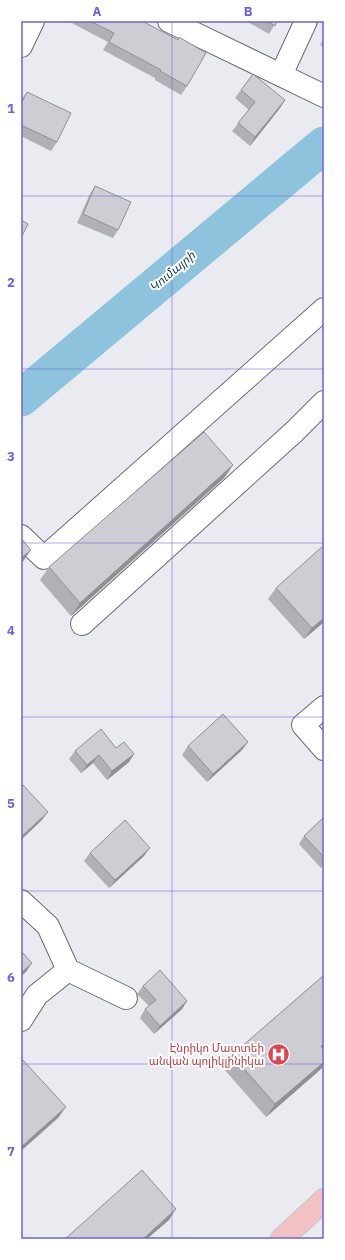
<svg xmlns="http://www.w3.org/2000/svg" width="345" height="1260" font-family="'IBM Plex Sans','Noto Sans Armenian',sans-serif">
<rect width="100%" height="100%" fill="#eaebf0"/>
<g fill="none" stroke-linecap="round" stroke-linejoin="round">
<polyline stroke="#8ec3dd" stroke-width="37" points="21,398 324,145"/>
<defs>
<g id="minor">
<polyline points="169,21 324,96"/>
<polyline points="21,46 33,21"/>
<polyline points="281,75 306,21"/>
<polyline points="21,536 44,558 324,309"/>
<polyline points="82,624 295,431 324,402"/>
<polyline points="324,707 303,725 324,749"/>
<polyline points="21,901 48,926 68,970 126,998"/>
<polyline points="21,1020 37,995 68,970"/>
</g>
<polyline id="major" points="282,1239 324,1200"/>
</defs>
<use href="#minor" stroke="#6a6b70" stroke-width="24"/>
<use href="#major" stroke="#c7c7c7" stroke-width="24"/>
<use href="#minor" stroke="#fff" stroke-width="22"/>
<use href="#major" stroke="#f2c1c1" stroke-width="22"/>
</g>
<g fill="#b0b0b5">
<polygon points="68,21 142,21 187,86 181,95 155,80 155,78 103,50 108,42"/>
<polygon points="246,21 277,21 269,34"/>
<polygon points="324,38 324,47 320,45"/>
<polygon points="241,90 285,100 280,108 250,146 232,131 249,110 235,98"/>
<polygon points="27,92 57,142 51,151 21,136 21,100"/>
<polygon points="95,186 118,230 113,238 77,223 90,194"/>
<polygon points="233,465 224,478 71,616 40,580 49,567"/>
<polygon points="276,588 324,622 304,639 268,599"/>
<polygon points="248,742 242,750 207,782 182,755 188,746"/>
<polygon points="116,748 134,754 129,762 107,780 93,763 81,773 69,759 75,751"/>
<polygon points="324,817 324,865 321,868 299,844 304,836"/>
<polygon points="90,853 144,856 109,888 84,861"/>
<polygon points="324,975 324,1065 321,1069 266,1117 223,1068 232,1055"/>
<polygon points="143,986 187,1001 182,1009 154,1034 140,1018 145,1009 149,1006 137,994"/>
</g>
<g fill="#909094">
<polygon points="285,100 280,108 250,146 255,137"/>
<polygon points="233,465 224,478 71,616 80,603"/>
<polygon points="31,550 22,563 21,563 21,558"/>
<polygon points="324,618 324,622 304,639 312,628"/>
<polygon points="248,742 242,750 207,782 213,774"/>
<polygon points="134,754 129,762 107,780 112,771"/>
<polygon points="99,755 93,763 81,773 87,765"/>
<polygon points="48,812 42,820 21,840 21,837"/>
<polygon points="150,848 144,856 109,888 115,880"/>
<polygon points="32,963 26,972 21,976 21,973"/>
<polygon points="187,1001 182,1009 154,1034 160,1026"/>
<polygon points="324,1044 324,1049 312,1059 321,1046"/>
<polygon points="324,1062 324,1065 321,1069 266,1117 275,1104"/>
<polygon points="66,1107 58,1118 21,1151 21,1147"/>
<polygon points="176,1209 169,1220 147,1239 143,1239"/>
</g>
<g fill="#cdcdd3" stroke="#909094">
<polygon points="90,21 142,21 178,40 179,37 206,53 187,86 160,71 161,70 109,42 114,33"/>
<polygon points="267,21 277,21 275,26"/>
<polygon points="253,74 285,100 255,137 238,123 255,102 241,90"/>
<polygon points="27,92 71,113 57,142 21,125 21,104"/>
<polygon points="95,186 131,202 118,230 83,214"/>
<polygon points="21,220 28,224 21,238"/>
<polygon points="204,432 233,465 80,603 49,567"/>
<polygon points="21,538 31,550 21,558"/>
<polygon points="324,545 324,618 312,628 276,588"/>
<polygon points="223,714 248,742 213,774 188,746"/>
<polygon points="101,729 116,748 124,742 134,754 112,771 99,755 87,765 75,751"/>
<polygon points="23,785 48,812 21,837 21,787"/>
<polygon points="324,817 324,857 304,836"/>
<polygon points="125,820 150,848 115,880 90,853"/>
<polygon points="21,951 32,963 21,973"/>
<polygon points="160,970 187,1001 160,1026 145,1009 156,1000 143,986"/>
<polygon points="324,975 324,1044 321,1046 324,1050 324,1062 275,1104 232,1055"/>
<polygon points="21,1058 66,1107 21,1147"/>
<polygon points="142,1170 176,1209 143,1239 65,1239"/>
</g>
<path fill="none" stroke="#6d61dc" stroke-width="1" stroke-opacity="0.55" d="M172,21V1239M21,196H324M21,369H324M21,543H324M21,717H324M21,891H324M21,1064H324"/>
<defs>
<symbol id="hospital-disc" viewBox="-11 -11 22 22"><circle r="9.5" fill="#e0444e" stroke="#fff"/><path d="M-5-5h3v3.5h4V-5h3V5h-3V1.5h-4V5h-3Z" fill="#fff"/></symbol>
</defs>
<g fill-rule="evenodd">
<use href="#hospital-disc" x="266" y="1042" width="25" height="25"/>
</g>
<g text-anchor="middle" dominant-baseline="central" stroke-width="4" stroke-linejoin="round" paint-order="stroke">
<g font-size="11" fill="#be3a42" stroke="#fff" text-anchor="end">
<text x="264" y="1048">Էնրիկո Մատտեի<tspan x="264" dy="13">անվան պոլիկլինիկա</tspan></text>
</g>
<g font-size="12" font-style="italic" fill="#113e51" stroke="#fff">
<text transform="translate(172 271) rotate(-40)">Կումայրի</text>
</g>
</g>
<rect width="345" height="1260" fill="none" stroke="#ffffff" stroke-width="44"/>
<rect x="22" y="22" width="301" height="1216" fill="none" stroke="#6d61dc" stroke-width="1.5"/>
<g font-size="13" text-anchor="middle" font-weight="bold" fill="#6d61dc">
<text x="97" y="16">A</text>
<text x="248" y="16">B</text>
<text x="11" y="113">1</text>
<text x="11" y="287">2</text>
<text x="11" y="461">3</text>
<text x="11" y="635">4</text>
<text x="11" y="808">5</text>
<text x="11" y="982">6</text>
<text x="11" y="1156">7</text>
</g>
</svg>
